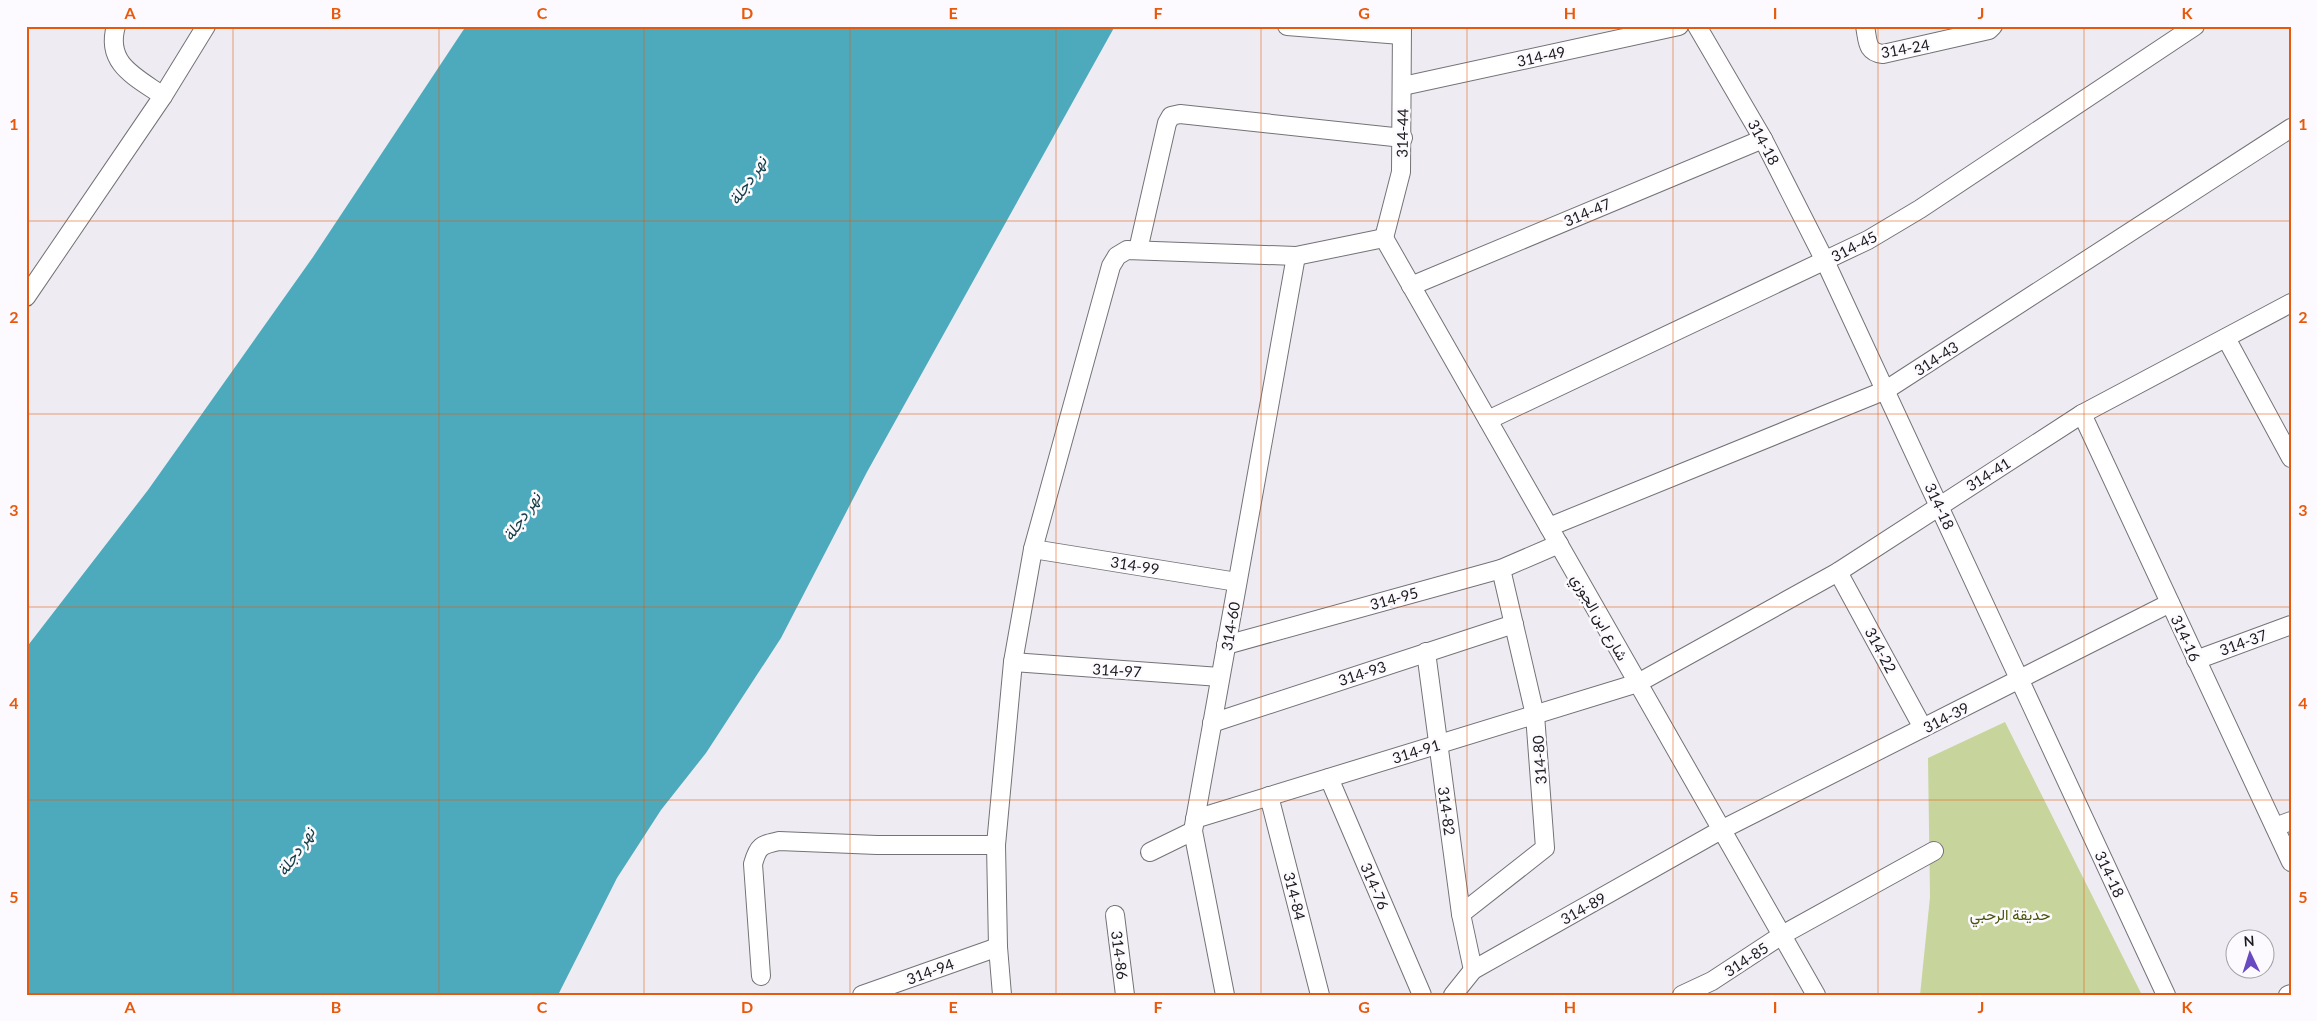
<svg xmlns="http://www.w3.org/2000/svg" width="2317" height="1021" font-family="Lato,Vazirmatn,sans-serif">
<rect width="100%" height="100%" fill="#eeecf2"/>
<polygon fill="#c7d59c" points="2005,722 2142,995 1920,995 1930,897 1928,758"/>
<polygon fill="#4daabd" points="466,26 1115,26 867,472 781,638 706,753 661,810 617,878 558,995 26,995 26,648 148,490 313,257"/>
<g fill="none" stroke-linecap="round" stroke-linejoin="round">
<defs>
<g id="minor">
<path d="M116,26C105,64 136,77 163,96"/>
<polyline points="1287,26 1401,35"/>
<polyline points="1697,26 1763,139 1825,261 2166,995"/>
<path d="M1865,26C1868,41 1866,52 1883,54L1989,30L1993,26"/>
<polyline points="1403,86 1679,26"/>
<polyline points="1384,238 1816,995"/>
<polyline points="1384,238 1401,172 1402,26"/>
<polyline points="1138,250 1167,123 1171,116 1180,114 1403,138"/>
<polyline points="1411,286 1763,139"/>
<polyline points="26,297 163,96 206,26"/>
<polyline points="2226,338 2291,458"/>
<polyline points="2082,414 2291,862"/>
<polyline points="1488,420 1868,240 1920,209 2195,26"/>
<polyline points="1549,527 1886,390 2291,128"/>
<polyline points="1033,549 1237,582"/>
<polyline points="1838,572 1923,728"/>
<polyline points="1226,645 1501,569 1559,544"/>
<polyline points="1426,652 1461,914 1473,970"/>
<polyline points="2196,660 2291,625"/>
<polyline points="1013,662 1220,677"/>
<polyline points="1212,723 1514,624"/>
<polyline points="1329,778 1422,995"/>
<polyline points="1269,796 1320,995"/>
<polyline points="1195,819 1638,683 1838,572 2082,414 2291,303"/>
<polyline points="2275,827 2291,821"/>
<polyline points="1150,852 1193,831"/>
<polyline points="1461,914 1545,848 1535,715 1501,569"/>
<polyline points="1115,915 1125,995"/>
<path d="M761,976L753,864C758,846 761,845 779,841L877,845H996"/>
<polyline points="862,995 998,947"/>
<polyline points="1002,995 998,947 996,845 1013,662 1033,549 1111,266 1117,256 1127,250 1296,256 1384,238"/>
<polyline points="1225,995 1193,831 1296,256"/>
<polyline points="1453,995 1473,970 1721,830 2170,603"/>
<polyline points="1682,995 1712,981 1782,935 1934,851"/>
<polyline points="2288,995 2291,994"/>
</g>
</defs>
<use href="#minor" stroke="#747277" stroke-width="20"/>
<use href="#minor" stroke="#fff" stroke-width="18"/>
</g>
<path fill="none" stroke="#e8590c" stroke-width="1" stroke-opacity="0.55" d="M233,26V995M439,26V995M644,26V995M850,26V995M1056,26V995M1261,26V995M1467,26V995M1673,26V995M1878,26V995M2084,26V995M26,221H2291M26,414H2291M26,607H2291M26,800H2291"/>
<g text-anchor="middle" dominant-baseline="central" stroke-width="5" stroke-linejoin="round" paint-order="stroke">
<g font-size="15" fill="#1b1a1c" stroke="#fcfafe">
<text transform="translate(1905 48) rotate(-10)">314-24</text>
<text transform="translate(1541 56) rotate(-12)">314-49</text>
<text transform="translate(1402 133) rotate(-89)">314-44</text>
<text transform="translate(1764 142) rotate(62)">314-18</text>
<text transform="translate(1587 212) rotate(-23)">314-47</text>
<text transform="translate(1854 246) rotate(-27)">314-45</text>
<text transform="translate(1936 358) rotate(-33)">314-43</text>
<text transform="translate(1988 474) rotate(-32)">314-41</text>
<text transform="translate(1940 506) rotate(65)">314-18</text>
<text transform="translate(1135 565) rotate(9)">314-99</text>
<text transform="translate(1394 598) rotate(-15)">314-95</text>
<text transform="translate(1600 617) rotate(60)">شارع ابن الجوزي</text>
<text transform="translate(1230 626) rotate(-80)">314-60</text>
<text transform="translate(2186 638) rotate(65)">314-16</text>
<text transform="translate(2243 642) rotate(-20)">314-37</text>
<text transform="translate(1881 650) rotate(62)">314-22</text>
<text transform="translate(1117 670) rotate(4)">314-97</text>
<text transform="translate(1362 673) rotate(-18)">314-93</text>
<text transform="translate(1946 717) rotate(-27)">314-39</text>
<text transform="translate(1416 751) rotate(-17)">314-91</text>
<text transform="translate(1539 760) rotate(-94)">314-80</text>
<text transform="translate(1447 811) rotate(82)">314-82</text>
<text transform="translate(2110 874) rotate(65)">314-18</text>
<text transform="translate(1375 886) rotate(67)">314-76</text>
<text transform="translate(1295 896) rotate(76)">314-84</text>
<text transform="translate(1583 908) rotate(-29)">314-89</text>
<text transform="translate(1120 955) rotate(83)">314-86</text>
<text transform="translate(1746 959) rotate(-33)">314-85</text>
<text transform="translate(930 971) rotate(-20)">314-94</text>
</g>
<g font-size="15" fill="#485404" stroke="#fcfafe">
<text x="2010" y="914">حديقة الرحبي</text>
</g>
<g font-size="16" font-style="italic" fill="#113c45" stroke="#fcfafe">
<text transform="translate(747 180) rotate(-56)">نهر دجلة</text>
<text transform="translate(521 516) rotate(-56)">نهر دجلة</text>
<text transform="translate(295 851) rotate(-56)">نهر دجلة</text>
</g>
</g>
<rect width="2317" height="1021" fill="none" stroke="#fcfafe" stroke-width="55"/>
<g transform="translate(2250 954) rotate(356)"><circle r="24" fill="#fcfafe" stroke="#a2a0a4"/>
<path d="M0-4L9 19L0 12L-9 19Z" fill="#6749c1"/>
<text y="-8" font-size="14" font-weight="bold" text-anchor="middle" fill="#1b1a1c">N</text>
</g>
<rect x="28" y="28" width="2262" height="966" fill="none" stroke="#e8590c" stroke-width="2"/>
<g font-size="16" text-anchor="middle" font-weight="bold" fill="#e8590c">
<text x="130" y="19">A</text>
<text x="336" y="19">B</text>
<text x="542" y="19">C</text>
<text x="747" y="19">D</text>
<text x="953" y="19">E</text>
<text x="1158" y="19">F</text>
<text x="1364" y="19">G</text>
<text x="1570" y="19">H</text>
<text x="1775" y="19">I</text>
<text x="1981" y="19">J</text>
<text x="2187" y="19">K</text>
<text x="14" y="130">1</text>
<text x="2303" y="130">1</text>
<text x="14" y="323">2</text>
<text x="2303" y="323">2</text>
<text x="14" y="516">3</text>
<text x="2303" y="516">3</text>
<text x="14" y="709">4</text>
<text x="2303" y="709">4</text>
<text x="14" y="903">5</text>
<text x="2303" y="903">5</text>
<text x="130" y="1013">A</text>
<text x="336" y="1013">B</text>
<text x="542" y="1013">C</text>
<text x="747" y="1013">D</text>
<text x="953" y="1013">E</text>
<text x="1158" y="1013">F</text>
<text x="1364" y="1013">G</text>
<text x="1570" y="1013">H</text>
<text x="1775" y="1013">I</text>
<text x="1981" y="1013">J</text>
<text x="2187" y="1013">K</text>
</g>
</svg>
